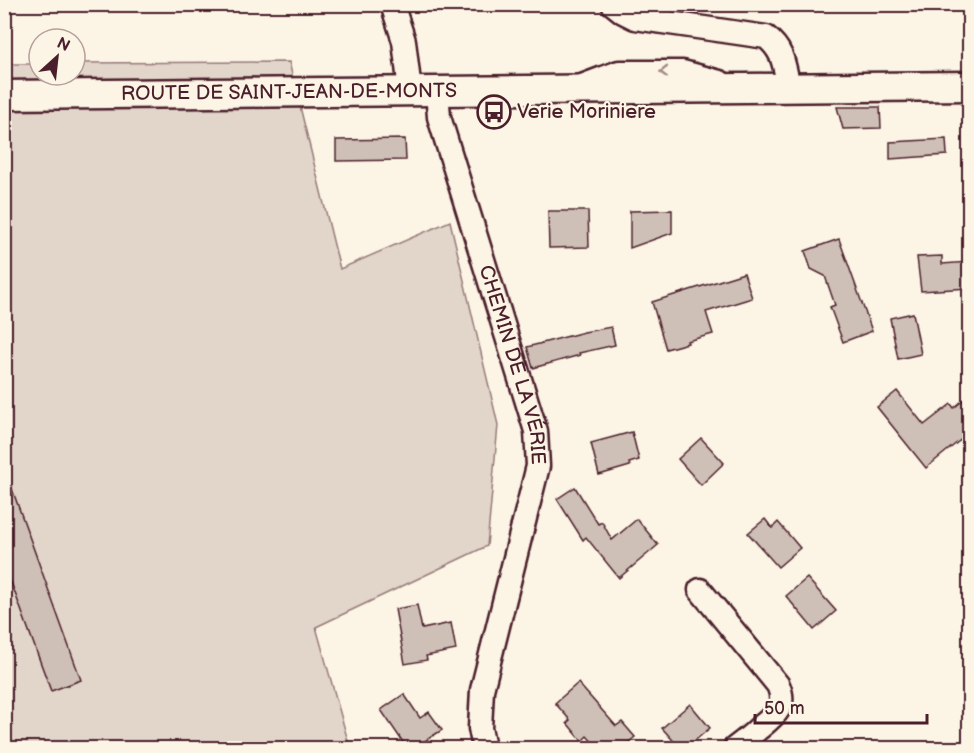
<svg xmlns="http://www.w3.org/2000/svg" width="974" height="753" font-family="'Balsamiq Sans',sans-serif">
<rect width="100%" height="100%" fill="#fcf5e5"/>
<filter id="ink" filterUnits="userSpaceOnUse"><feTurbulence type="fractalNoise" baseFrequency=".0167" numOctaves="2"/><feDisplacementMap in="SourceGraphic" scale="12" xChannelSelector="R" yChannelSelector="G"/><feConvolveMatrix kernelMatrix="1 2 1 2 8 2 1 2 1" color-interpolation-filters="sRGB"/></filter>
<g filter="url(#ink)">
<polygon fill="#e2d5ca" stroke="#967a7a" stroke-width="1.5" points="289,62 340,269 450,221 498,425 487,546 316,627 350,748 5,748 4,64 39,64 39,75 75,75 75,63"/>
<g fill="#cfc0b7" stroke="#4a1f2b" stroke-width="1.5">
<polygon points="837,107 880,107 881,128 843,129"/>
<polygon points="405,139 406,160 336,161 336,140"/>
<polygon points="946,139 947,155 890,159 890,142"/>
<polygon points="672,210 672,233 630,248 630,211"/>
<polygon points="548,211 588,211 589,247 549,248"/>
<polygon points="839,239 872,331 843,342 830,307 835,305 825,276 811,269 805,251"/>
<polygon points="942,256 942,264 969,262 969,288 921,291 917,257"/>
<polygon points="744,273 752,298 706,312 713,334 687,341 688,343 666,349 652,302"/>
<polygon points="913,313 921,354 898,359 890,318"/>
<polygon points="611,327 615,345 579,353 580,355 533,368 527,347 584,332"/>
<polygon points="897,391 924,425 951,404 954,408 969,395 969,433 926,468 877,407"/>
<polygon points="632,432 639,460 629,463 630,466 599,475 591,443"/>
<polygon points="701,438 724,463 701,485 678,459"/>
<polygon points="7,475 81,680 51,691 4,563 4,476"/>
<polygon points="575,487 598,524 602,522 612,540 637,519 658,545 619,578 586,537 583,540 557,499"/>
<polygon points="765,519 772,528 778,522 800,548 778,567 748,533"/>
<polygon points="807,578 836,611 814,630 786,596"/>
<polygon points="417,605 422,629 451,623 456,650 426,656 427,660 405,664 395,609"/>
<polygon points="578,683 616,726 622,722 635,737 622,748 598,748 587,736 582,741 567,723 570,720 555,703"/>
<polygon points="404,694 420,718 429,712 442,730 414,748 407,748 381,710"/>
<polygon points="690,704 710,728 686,748 680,748 662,728"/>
</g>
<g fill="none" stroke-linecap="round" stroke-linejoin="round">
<defs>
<g id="minor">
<polyline points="392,4 404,41 410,91"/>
<path d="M613,4L623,12L635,18L766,37C784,51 784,66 789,87"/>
<polyline points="582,86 619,72 683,72 720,82"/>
<path id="s1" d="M437,91L439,117L536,431L538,466L482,690L480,728L484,748"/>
<path d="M700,590L778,685C788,707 774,716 758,729C751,736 743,742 735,748"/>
</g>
<g id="major">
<path id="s2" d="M4,95L970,86"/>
</g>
</defs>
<use href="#minor" stroke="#4a1f2b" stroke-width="27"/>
<use href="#major" stroke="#4a1f2b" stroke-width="33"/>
<use href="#minor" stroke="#fcf5e5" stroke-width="22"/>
<use href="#major" stroke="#fcf5e5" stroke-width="28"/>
</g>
<defs><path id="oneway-chevron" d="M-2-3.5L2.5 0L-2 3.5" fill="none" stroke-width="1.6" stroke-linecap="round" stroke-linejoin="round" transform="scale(1.5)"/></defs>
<use stroke="#a38a88" href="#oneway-chevron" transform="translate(664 72) rotate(-180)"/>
</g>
<defs>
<symbol id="bus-ring" viewBox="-11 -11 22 22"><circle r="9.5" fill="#fcf5e5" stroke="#4a1f2b" stroke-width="1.5"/><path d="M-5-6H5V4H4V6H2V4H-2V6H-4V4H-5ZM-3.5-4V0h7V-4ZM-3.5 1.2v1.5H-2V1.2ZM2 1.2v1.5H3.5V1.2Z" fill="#4a1f2b"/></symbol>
</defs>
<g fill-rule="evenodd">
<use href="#bus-ring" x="475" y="93" width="38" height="38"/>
</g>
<g text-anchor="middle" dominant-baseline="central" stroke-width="4.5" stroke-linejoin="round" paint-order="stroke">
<g font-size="20" fill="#4a1f2b" stroke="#fcf5e5">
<text stroke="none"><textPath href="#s2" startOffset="285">ROUTE DE SAINT-JEAN-DE-MONTS</textPath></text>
<text stroke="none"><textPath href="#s1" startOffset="285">CHEMIN DE LA VÉRIE</textPath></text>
</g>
<g font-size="20" fill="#4a1f2b" stroke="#fcf5e5" text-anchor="start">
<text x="517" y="112">Verie Moriniere</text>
</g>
</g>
<rect width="974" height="753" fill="none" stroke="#fcf5e5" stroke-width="24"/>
<rect x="12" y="12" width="950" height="729" fill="none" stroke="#4a1f2b" stroke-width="2" filter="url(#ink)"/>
<g transform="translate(57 57) rotate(27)"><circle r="28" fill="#fcf5e5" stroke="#b59f9b" stroke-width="1.5"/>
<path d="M0-4.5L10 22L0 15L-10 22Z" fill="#4a1f2b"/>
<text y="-9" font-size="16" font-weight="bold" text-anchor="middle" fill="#4a1f2b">N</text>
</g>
<path d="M755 714v9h172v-9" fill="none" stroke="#4a1f2b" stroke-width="3"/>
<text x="764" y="714" font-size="18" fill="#4a1f2b" stroke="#fcf5e5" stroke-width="4.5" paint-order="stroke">50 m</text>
</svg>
